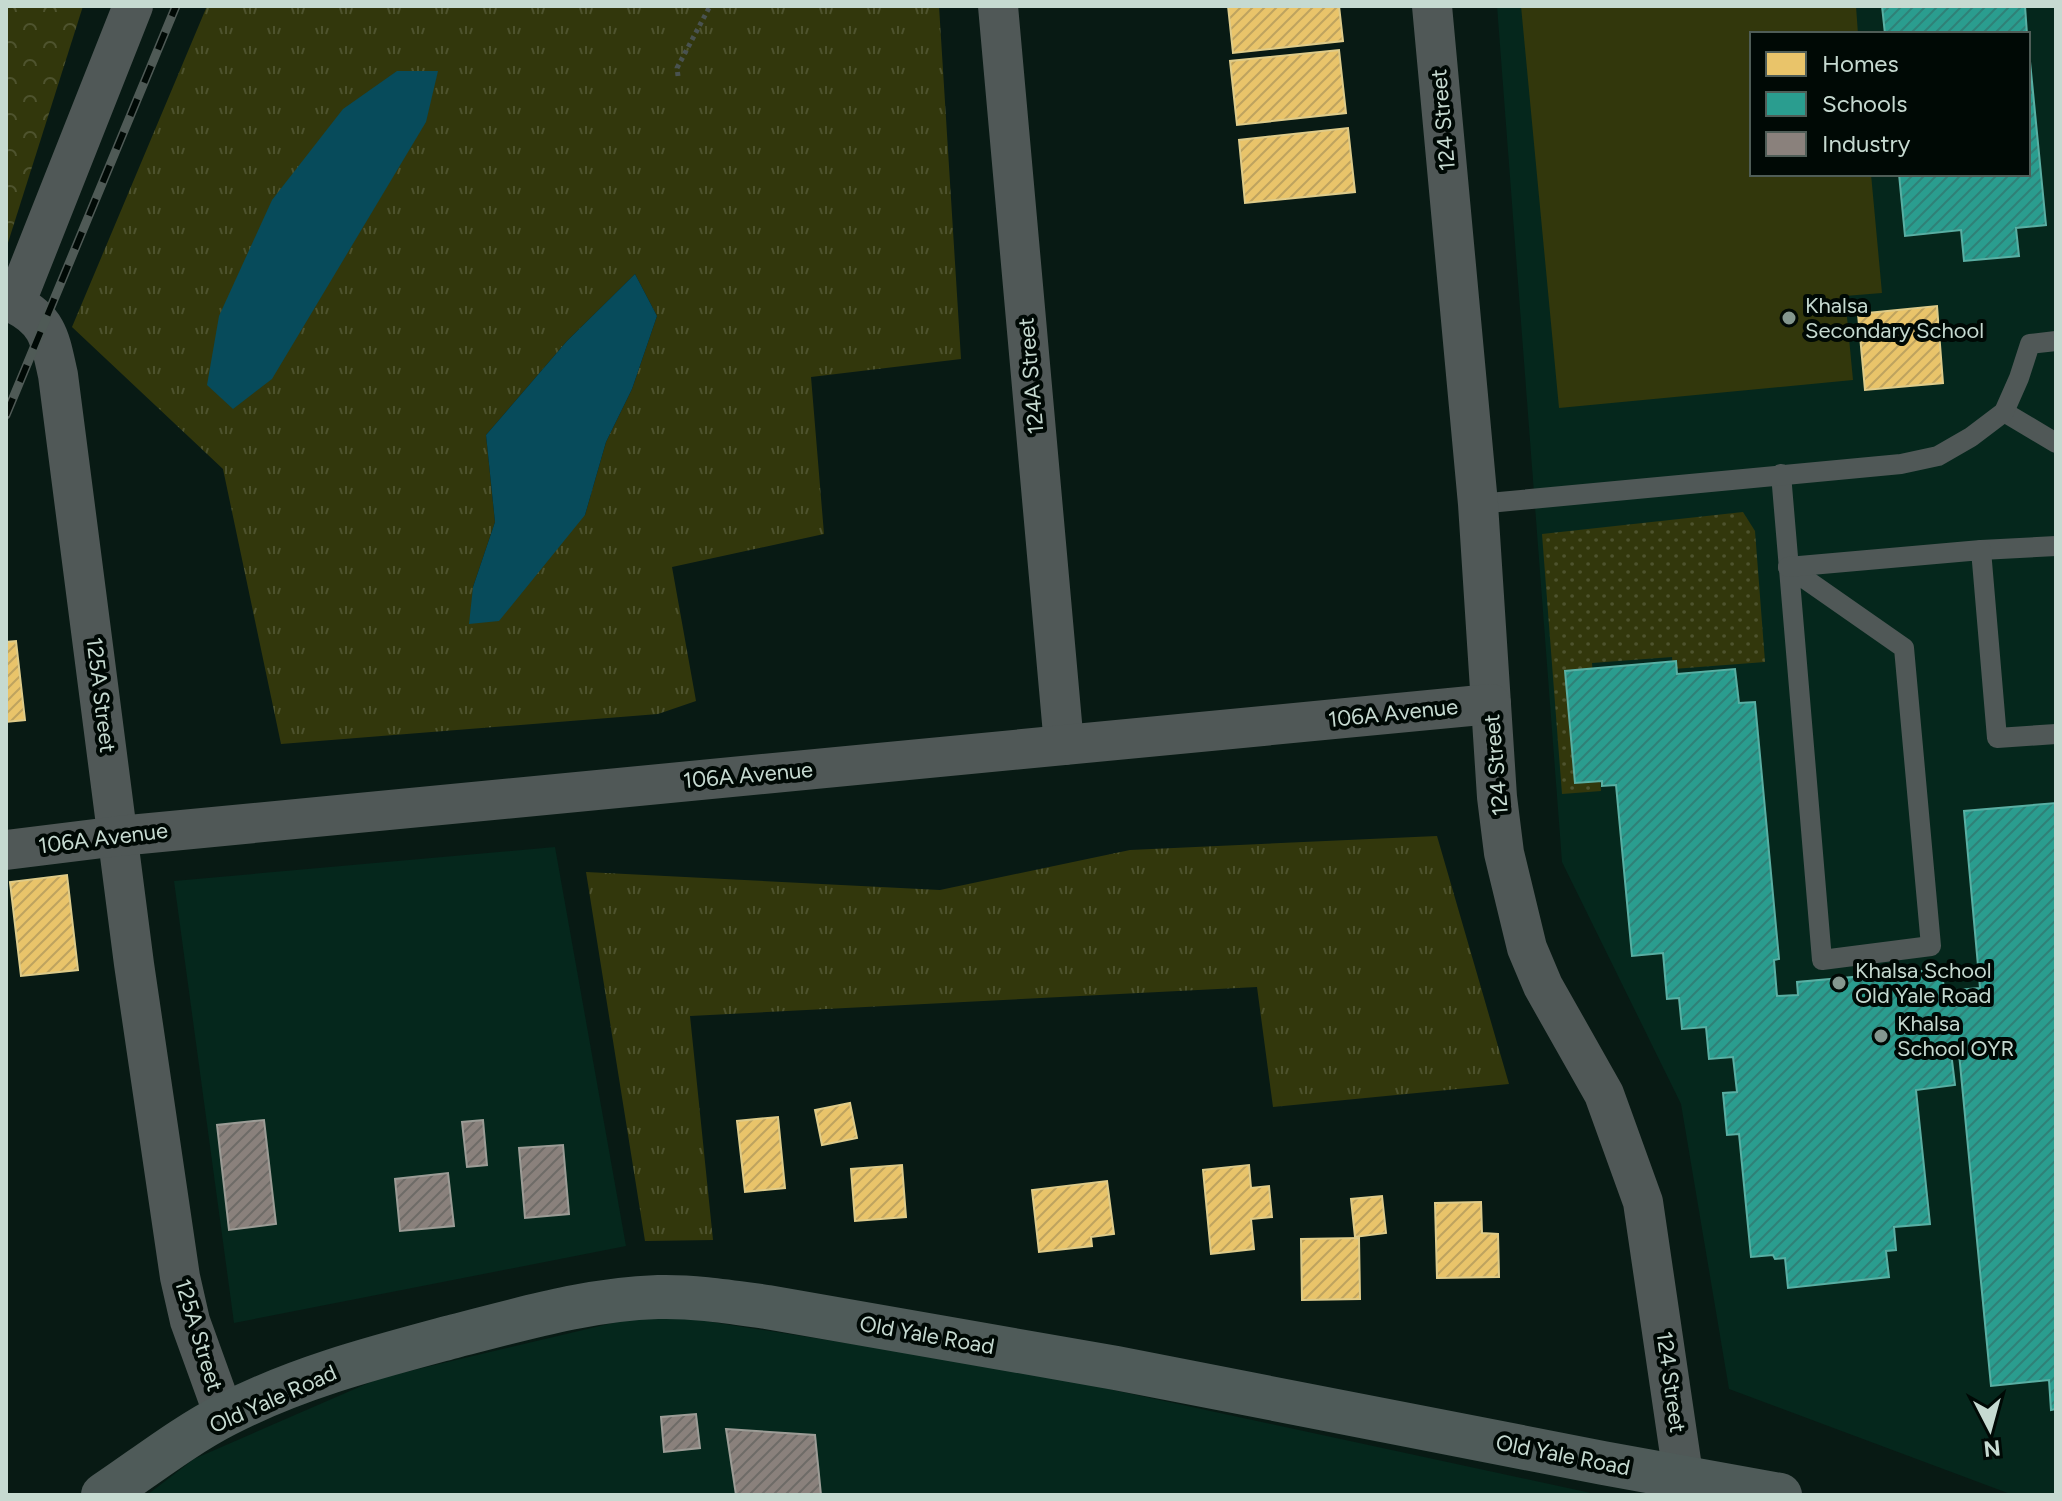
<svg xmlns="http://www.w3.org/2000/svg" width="2062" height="1501" font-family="Figtree,sans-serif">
<defs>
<pattern id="grass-tufts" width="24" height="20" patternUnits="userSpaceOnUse" patternTransform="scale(2)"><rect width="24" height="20" fill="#32370c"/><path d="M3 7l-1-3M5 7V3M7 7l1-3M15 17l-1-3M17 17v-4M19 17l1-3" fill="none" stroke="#4e532e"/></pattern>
<pattern id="forest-crowns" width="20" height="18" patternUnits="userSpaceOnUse" patternTransform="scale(2)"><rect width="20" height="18" fill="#32370c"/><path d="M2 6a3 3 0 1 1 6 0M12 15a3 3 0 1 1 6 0" fill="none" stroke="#4e532e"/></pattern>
<pattern id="park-dots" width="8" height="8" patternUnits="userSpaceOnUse" patternTransform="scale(2)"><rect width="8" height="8" fill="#32370c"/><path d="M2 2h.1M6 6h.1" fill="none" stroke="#4e532e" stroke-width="1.8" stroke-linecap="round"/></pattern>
<pattern id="homes-hatch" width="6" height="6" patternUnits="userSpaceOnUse" patternTransform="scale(2)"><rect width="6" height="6" fill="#e9c46a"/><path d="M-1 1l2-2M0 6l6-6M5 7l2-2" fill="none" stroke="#bea35f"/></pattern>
<pattern id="schools-hatch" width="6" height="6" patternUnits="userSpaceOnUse" patternTransform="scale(2)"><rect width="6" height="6" fill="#2a9d8f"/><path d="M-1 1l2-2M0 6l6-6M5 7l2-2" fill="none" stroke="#2f8177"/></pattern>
<pattern id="industry-hatch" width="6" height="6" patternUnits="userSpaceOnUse" patternTransform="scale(2)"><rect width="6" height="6" fill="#8a817c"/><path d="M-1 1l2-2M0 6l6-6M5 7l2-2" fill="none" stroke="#6e6b67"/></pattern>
</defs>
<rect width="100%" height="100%" fill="#081a14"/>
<g fill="#05271c" fill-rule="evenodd">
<path d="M1497,6H2056V1495H2013L1729,1389L1681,1104L1562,862ZM1752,34H2028V174H1752Z"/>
<polygon points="555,847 626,1246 234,1323 174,881"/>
<polygon points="655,1313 1030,1372 1600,1495 147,1495 194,1459 380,1378"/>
</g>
<g fill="url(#grass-tufts)" fill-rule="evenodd">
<path d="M207,6H939L961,359L811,377L824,534L672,567L696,701L658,714L281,744L223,469L72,327ZM635,274L657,316L632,389L606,442L585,515L473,587L495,522L486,435L567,341Z"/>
<polygon points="1437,836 1509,1084 1273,1107 1257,987 690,1016 713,1240 645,1241 586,872 940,890 1130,850"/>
</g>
<polygon fill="url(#forest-crowns)" points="6,6 83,6 6,249"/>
<polygon fill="url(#park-dots)" points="1743,512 1755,531 1765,662 1673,669 1672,657 1592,663 1601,791 1562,794 1542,534"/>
<polygon fill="#32370c" points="1521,6 1856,6 1858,34 1752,34 1752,174 1871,174 1882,293 1845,296 1853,380 1559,408"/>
<g fill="#074b5b">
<polygon points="397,71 438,71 426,122 272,379 233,409 207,385 219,316 272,200 343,109"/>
<polygon points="635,274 657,316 632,389 606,442 585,515 499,621 469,624 473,587 495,522 486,435 567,341"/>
</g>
<g fill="url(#homes-hatch)" stroke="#decb89" stroke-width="2">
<polygon points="1228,6 1339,6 1343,41 1233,53"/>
<polygon points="1339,50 1346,113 1237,125 1230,61"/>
<polygon points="1348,128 1355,192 1245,203 1239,140"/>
<polygon points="1937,306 1943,383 1865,390 1858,314"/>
<polygon points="16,641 25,720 6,722 6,642"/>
<polygon points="67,875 78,970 21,976 10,882"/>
<polygon points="850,1103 857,1138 822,1145 815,1110"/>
<polygon points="778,1117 785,1188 745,1192 737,1121"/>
<polygon points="902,1165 906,1217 855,1221 851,1169"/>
<polygon points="1249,1165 1251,1188 1269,1186 1272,1217 1251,1219 1254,1249 1211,1254 1203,1170"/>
<polygon points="1107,1181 1114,1234 1091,1237 1092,1246 1039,1252 1032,1190"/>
<polygon points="1382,1196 1386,1233 1355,1237 1351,1199"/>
<polygon points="1481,1202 1482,1233 1498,1234 1499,1277 1437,1278 1435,1203"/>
<polygon points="1359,1238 1360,1299 1302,1300 1301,1239"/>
</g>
<g fill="url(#schools-hatch)" stroke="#59afa3" stroke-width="2">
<polygon points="1882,6 2025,6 2027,34 1885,34"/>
<polygon points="2028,41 2046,225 2016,228 2019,256 1964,261 1961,230 1905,236 1899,174 2028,174"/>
<polygon points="1676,661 1677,674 1735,669 1739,703 1755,702 1779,959 1774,960 1777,996 1798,995 1797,982 1942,969 1944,991 1980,988 1964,811 2056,803 2056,1409 2051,1410 2049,1380 1991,1386 1958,1043 1950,1044 1955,1085 1916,1090 1930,1224 1894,1227 1896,1250 1886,1251 1889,1277 1788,1288 1785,1258 1775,1259 1773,1255 1751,1257 1739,1134 1727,1135 1723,1093 1737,1092 1733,1057 1709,1059 1706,1027 1682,1029 1679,998 1667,999 1663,953 1632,956 1616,785 1602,786 1602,781 1575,783 1565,671"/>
</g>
<g fill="url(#industry-hatch)" stroke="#9c9c96" stroke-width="2">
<polygon points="264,1120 276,1224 229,1230 217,1125"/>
<polygon points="483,1120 487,1165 467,1167 462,1122"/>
<polygon points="563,1145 569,1214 525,1218 519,1148"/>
<polygon points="448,1173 454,1226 400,1231 395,1179"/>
<polygon points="696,1414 700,1448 664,1452 661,1417"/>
<polygon points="726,1429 815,1435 821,1495 736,1495"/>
</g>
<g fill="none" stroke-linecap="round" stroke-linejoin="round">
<polyline stroke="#495250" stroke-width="5" stroke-dasharray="4 4" stroke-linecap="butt" points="678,76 677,68 710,6"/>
<g stroke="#505857" stroke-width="20">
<polyline points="2004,412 2056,443"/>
<polyline points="1781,474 1822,960 1931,946 1904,648 1788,567"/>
<polyline points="1478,504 1901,464 1938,456 1971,437 2004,412 2019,378 2030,344 2056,341"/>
<polyline points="1981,550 2056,546"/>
<polyline points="1788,567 1981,550 1997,738 2056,734"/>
</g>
<g stroke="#505857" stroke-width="40">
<path d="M133,6L15,304C49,321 50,340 58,375L134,964L180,1277L190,1321L224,1415"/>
<polyline points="998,6 1064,745"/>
<polyline points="1432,6 1478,504 1497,797 1504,853 1527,948 1543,986 1604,1094 1643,1202 1686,1495"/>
<polyline points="6,850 119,836 1491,704"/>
</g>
<path stroke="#4f5b59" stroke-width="44" d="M103,1495C142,1469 184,1436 225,1415C298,1377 377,1357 455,1336C522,1319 589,1299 658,1297C695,1296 731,1302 767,1307L1116,1368L1603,1463L1780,1495"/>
<defs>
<polyline id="rail" points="6,415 176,6"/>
</defs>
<use href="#rail" stroke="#4f5a56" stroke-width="9"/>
<use href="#rail" stroke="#000905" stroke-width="6" stroke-dasharray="18" stroke-linecap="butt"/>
</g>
<g fill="#84978f" stroke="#000905" stroke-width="3">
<circle cx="1789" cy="318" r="8"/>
<circle cx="1839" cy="983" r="8"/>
<circle cx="1881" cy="1036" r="8"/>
</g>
<g text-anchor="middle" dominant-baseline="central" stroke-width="8" stroke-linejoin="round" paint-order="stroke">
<g font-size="22" fill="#c6dad1" stroke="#000905">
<text transform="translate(1443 120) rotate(-95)">124 Street</text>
<text transform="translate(1031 376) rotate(-95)">124A Street</text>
<text transform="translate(101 695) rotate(83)">125A Street</text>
<text transform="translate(1393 713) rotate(-6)">106A Avenue</text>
<text transform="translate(1496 765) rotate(-95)">124 Street</text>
<text transform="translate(748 775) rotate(-5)">106A Avenue</text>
<text transform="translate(103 838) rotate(-7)">106A Avenue</text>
<text transform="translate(199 1335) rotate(73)">125A Street</text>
<text transform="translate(927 1335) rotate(10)">Old Yale Road</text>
<text transform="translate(1671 1382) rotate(82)">124 Street</text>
<text transform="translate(273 1399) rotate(-24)">Old Yale Road</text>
<text transform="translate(1563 1455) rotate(11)">Old Yale Road</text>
</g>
<g font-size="22" fill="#c6dad1" stroke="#000905" text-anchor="start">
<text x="1805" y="305">Khalsa<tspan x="1805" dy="25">Secondary School</tspan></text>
<text x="1855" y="970">Khalsa School<tspan x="1855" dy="25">Old Yale Road</tspan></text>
<text x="1897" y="1023">Khalsa<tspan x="1897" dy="25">School OYR</tspan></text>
</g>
</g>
<rect width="2062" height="1501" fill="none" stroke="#c6dad1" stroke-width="16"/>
<rect x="1750" y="32" width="280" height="144" fill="#000905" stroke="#4f5d57" stroke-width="2"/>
<rect x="1766" y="52" width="40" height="24" fill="#e9c46a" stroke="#4f5d57" stroke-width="2"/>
<text x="1822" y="72" font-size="24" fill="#c6dad1">Homes</text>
<rect x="1766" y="92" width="40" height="24" fill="#2a9d8f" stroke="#4f5d57" stroke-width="2"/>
<text x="1822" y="112" font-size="24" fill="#c6dad1">Schools</text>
<rect x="1766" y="132" width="40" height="24" fill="#8a817c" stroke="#4f5d57" stroke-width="2"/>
<text x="1822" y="152" font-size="24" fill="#c6dad1">Industry</text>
<g transform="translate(1990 1429) rotate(174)" stroke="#000905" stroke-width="6" paint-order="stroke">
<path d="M0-6L14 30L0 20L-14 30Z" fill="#c6dad1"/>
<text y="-12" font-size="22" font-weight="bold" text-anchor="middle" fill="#c6dad1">N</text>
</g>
</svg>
